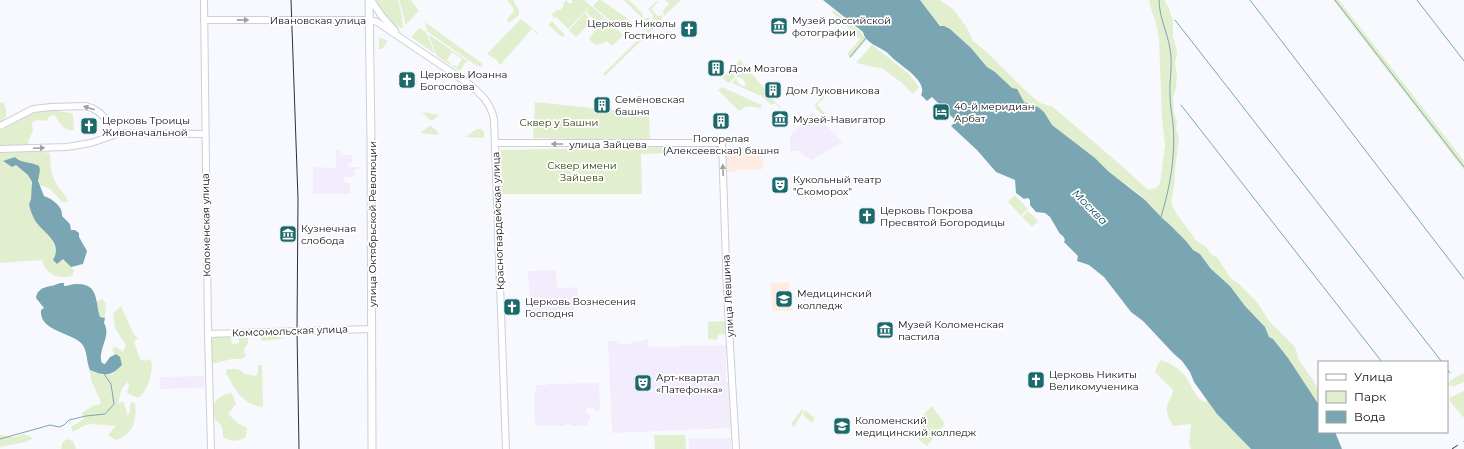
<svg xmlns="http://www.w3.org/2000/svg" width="1464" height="449" font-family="Montserrat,sans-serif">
<rect width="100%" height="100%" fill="#f8f9fe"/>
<g fill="#f3ecfd">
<polygon points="812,112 843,142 811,160 798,151 790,151 790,136"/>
<polygon points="336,150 341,150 341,155 352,155 352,162 348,163 349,167 361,167 361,169 355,169 354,177 344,177 345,183 350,183 350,194 313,194 313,167 336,168"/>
<polygon points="556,270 557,289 578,287 578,295 574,297 575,319 531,320 528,271"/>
<polygon points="648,339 649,347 726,345 726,382 728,382 731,428 612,433 608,341 619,341 619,344 632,344 632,342 643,341 643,340"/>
<polygon points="204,376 204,388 160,389 160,377"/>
<polygon points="599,383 600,411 594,411 593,408 587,408 587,414 590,414 590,420 588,421 588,426 571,426 570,424 566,424 565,426 539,426 539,425 535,425 534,393 536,392 536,385 548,385 548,384"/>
<rect x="689" y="438" width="42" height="11"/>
</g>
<g fill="#fdece1">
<polygon points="762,147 763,169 736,170 736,172 726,172 726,148"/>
<polygon points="789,282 791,311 772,311 771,283"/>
</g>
<g fill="#e2efce">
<path d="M376,0H398L402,16L403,28C391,27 381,10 376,0Z"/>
<polygon points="399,0 411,0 419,11 405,25 404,17"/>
<polygon points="507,0 513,0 519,10 519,15 510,22 508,22 507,19 513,12 514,9"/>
<polygon points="566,0 570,4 573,2 571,0 584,0 591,6 568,29 556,17 554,19 552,14 557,10 560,10 563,7 563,4"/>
<polygon points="599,0 601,0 627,18 618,27 593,6"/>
<polygon points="624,0 629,0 642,13 643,17 642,18"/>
<polygon points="665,0 681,0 664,16 663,11 669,4"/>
<polygon points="920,0 940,0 954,10 967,28 973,41 989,54 1028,93 1040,103 1053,107 1122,166 1148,190 1156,188 1160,184 1165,145 1162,119 1159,40 1157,27 1149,2 1150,0 1165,0 1165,3 1168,6 1173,21 1173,36 1176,47 1177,55 1175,63 1177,74 1176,89 1173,97 1174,114 1177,121 1176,129 1179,137 1175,170 1175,180 1171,203 1178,216 1196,240 1207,248 1211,254 1218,258 1230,278 1238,283 1257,302 1269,321 1295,347 1299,360 1319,389 1319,405 1288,358 1273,339 1269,337 1265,327 1245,306 1230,286 1211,269 1200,254 1193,250 1169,224 1162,218 1145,200 1134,190 1108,171 1095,158 1052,125 1044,112 1038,107 1024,102 1021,98 1000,77 987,67 971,48 956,35 941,26"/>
<polygon points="1333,0 1339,0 1464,161 1464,170"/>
<polygon points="657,1 658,2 651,9 658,16 662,15 662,19 660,21 656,21 652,17 653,14 648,9"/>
<polygon points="591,6 604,17 598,24 586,12"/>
<polygon points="833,10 861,32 866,40 851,58 847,54 860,39 832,12"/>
<polygon points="585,13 592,21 576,37 569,30"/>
<polygon points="604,18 623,35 612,46 607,41 605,43 595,45 589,39"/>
<polygon points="645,18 648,18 654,24 654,28 605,76 603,74 651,27 646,22 643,26 640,23"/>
<polygon points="521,19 538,33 537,34 532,29 501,64 498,63 498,61 487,54"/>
<polygon points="628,19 634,25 629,30 623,24"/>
<polygon points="552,21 565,35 562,37 548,25"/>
<polygon points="425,22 483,64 481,67 474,64 427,31"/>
<polygon points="419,28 426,32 435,54 411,37"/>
<polygon points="428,34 469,62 466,62 460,71 451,66 452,65 457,67 462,59 452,52 447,60 451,64 450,65 437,56"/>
<polygon points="379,37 388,41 382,49 379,49"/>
<polygon points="872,45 909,74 919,87 913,94 902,83 883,69 856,63"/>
<polygon points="740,60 781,108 780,109 775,103 771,105 763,97 732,83 736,78 738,83 743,86 746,85 743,79 738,77 735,74 734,74 735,77 729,83 723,79 723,77"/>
<path d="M722,87L757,103L762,105L761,108C750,107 748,104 739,111L718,90Z"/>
<polygon points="830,89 831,90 817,105 825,113 823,115 816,109 815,105"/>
<polygon points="3,102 6,108 6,117 0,122 0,103"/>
<polygon points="535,102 649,114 650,141 533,138"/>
<path d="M54,110L71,113L73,115L74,130C63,132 60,122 54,115L49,117L46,121L36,120L32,123L33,131L28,141L30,146H0V131L31,113L40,111Z"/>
<polygon points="422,112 439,115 433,120 430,120"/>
<polygon points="429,126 431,126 438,132 438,135 420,133"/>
<polygon points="477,129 481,129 484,132 484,138 465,137"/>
<polygon points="667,147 668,153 641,154 642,194 500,194 500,150"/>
<path d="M0,151L4,153L36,151L50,153C50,165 51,178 59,188C63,193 66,195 68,202H62C55,195 50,185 39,186L38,175L40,170L31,164L16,160L15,157L3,162C7,164 11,164 15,165C33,172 35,188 29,204C33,219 40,226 51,237C53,248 60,248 53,260L59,262L63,258L74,270L73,275C60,281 45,274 42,260L0,263Z"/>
<polygon points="1015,195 1028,209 1021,216 1008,202"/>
<polygon points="1028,211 1038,221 1032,227 1022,217"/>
<polygon points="102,299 106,303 105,318 100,317 96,303"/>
<path d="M121,306L134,335L138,338L134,342L140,359L144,361L151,359C154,371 149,387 140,397H135L127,393L129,385L128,382L122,388L118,404L123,401L127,411L126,416L130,412V405L132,402L135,403C137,420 134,434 116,440L108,435L116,426L91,424L85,425L73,432L71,427L84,419L82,413L94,405H99L101,402L91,380L89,368L102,375L113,374L116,354H114L112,348L116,347L123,352L126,345L115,328L113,313Z"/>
<polygon points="725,321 726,334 718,335 717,340 708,339 708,322"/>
<polygon points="276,334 277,337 287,338 262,341 261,338 263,335"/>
<polygon points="213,336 224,336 231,338 232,344 239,343 238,337 248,337 248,344 245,347 244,352 246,356 241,359 232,359 212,364 210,338"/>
<path d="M1161,360C1172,364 1181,369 1187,379C1193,388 1195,397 1204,402L1209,400C1214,408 1219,417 1226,424C1235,431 1246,439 1251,449H1191L1189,444L1191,424L1173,426C1169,419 1165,411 1168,403C1171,397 1172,398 1173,390L1155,372L1157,366Z"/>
<path d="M258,365H262L263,407C242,405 235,389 226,373L227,369H238L245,374L256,376L258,373Z"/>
<polygon points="1464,373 1464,382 1455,386 1447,385 1452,379"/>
<polygon points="1464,391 1464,418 1449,400 1451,397"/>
<path d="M231,393L233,396L236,404L228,414L238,423L247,428L246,437C238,442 230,442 223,437C223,435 223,430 222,428C221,424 216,421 215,418C209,404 218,395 231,393Z"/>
<polygon points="932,406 945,424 927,446 917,438 924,428 916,422"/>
<polygon points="801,410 804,410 795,426 793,427 791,424"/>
<polygon points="805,410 815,418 812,423 803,415"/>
<polygon points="24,434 33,438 25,442 0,447 0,435 15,437"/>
<polygon points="654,435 685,435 686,449 655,449"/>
<polygon points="67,439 73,441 76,449 61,449 62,443"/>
</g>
<g fill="#7aa6b3">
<path d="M823,0H920L940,26H944L950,29L971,48L987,67L995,72L1012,88L1017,89L1024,102L1038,107L1044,112L1052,125L1095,158L1108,171L1145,200L1162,218L1169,224L1186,241L1193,250L1200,254L1211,269L1230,286L1245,306L1265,327L1269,337L1273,339L1288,358L1319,405V432H1335L1342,449H1251L1217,414L1194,382L1190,372L1182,361L1173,353L1143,321L1131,312L1104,277L1089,265L1077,261L1078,256L1064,242L1065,240L1063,236L1060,234L1050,217L1045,213L1036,212L1030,205V200L1028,198L1024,199L1016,193L1015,180L996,172L977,150L951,126L956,121L932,97L927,101L921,95C928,82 903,67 895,60C891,57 888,52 883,50C877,46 870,44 865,37C864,36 864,34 863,32Z"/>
<path d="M15,157C20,163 32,162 39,166L40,170L38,181L44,196C52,199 63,206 62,216L70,224L71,230H75L79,233V237L87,251L83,264L71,267L63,259L57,264L53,260C63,243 45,234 36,222C33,217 30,210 29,204L31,199L32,182L28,175L16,165L12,167L3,161Z"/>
<path d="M60,283H64V286C68,286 72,284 76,284C99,283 95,301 100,317L105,318L104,323C112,336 97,350 102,363L105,364L110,357L116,354L120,357L122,365C110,377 105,376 90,370C86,362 88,350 81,343C70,332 39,331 41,310L44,308L36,298C38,285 50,288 60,283Z"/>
</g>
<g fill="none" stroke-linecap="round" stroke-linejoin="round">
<g stroke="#7aa6b3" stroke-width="1">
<path d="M1159,0C1159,19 1170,37 1171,57C1172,70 1169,83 1170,96C1170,106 1172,114 1173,124C1176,154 1170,188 1161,217"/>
<polyline points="1250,0 1464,279"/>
<polyline points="1335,0 1464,167"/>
<polyline points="1417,0 1464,61"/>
<polyline points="1175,20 1442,362"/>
<polyline points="850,57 866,38"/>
<polyline points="1181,105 1382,362"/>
<polyline points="1447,369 1450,373"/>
<polyline points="0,439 50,425 59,427 64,425 69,420 86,416 105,414 114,404 111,384 104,374"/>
</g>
<defs>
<g id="secondary">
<polyline points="204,0 208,334 211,449"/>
<polyline points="371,0 381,15 395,31"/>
<path d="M204,20H369L377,22L469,84C482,95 490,102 494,119L506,449"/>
<polyline points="0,126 33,109 51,107 85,106 92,108 100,113 115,128 117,133"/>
<polyline points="495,143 722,143 727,293 736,449"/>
<polyline points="0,149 67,147 91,143 114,135 117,133 205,134"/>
<polyline points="208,334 372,329"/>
</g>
<polyline id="primary" points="369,0 371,139 372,449"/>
</defs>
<use href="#secondary" stroke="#ccceda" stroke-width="8"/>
<use href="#primary" stroke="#ccceda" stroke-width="9"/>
<use href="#secondary" stroke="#fff" stroke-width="6"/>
<use href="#primary" stroke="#fff" stroke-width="7"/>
<polyline stroke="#2f3034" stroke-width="1" points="291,0 298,199 297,331 299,449"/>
<polyline stroke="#2f3034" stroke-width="1" stroke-dasharray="7 7" stroke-linecap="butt" points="1452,449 1464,441"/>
</g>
<defs><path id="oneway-solid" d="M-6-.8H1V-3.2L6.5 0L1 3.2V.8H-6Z"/></defs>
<g fill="#9e9fa0">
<use href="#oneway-solid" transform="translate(243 20) rotate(-1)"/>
<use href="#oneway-solid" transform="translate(89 108) rotate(-163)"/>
<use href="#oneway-solid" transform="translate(557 144) rotate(180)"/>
<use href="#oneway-solid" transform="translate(39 148) rotate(-2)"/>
<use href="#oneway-solid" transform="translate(723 170) rotate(-93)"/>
</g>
<defs>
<symbol id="museum-square" viewBox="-11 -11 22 22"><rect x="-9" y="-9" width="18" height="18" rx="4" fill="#1c696c" stroke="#fff"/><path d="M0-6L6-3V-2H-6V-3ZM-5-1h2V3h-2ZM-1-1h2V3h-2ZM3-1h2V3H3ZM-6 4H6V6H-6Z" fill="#fff"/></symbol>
<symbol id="church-square" viewBox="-11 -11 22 22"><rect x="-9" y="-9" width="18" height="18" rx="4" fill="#1c696c" stroke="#fff"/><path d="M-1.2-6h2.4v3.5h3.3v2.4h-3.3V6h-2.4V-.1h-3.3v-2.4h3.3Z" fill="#fff"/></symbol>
<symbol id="building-square" viewBox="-11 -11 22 22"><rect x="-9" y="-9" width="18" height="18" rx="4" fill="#1c696c" stroke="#fff"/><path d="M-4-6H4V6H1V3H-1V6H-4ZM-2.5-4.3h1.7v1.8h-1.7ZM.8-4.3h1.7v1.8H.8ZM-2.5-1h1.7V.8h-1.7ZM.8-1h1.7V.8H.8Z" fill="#fff"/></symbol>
<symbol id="hotel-square" viewBox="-11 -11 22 22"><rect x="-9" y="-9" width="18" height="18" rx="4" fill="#1c696c" stroke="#fff"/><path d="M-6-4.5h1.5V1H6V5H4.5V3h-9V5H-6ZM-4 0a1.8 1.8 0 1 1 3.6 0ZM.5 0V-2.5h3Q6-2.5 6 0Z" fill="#fff"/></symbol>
<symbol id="theatre-square" viewBox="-11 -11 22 22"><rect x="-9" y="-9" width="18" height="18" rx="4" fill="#1c696c" stroke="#fff"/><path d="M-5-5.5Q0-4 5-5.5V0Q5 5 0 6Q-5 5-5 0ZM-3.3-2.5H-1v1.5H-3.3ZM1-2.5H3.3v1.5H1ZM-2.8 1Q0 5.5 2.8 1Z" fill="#fff"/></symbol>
<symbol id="university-square" viewBox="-11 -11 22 22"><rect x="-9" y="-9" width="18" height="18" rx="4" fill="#1c696c" stroke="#fff"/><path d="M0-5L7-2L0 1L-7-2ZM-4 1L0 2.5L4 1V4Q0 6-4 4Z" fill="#fff"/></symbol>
</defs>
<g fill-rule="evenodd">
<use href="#museum-square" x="769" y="16" width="20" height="20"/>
<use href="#church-square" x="679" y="19" width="20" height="20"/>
<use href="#building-square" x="706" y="58" width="20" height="20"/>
<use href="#church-square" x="397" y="70" width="20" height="20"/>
<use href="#building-square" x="763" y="80" width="20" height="20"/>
<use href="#building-square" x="592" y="95" width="20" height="20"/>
<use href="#hotel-square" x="931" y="102" width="20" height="20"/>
<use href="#museum-square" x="770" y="109" width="20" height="20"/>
<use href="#building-square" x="711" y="111" width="20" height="20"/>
<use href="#church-square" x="79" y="116" width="20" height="20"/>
<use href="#theatre-square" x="770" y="175" width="20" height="20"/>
<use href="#church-square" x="857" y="206" width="20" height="20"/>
<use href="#museum-square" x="278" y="224" width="20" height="20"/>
<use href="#university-square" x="774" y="289" width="20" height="20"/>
<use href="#church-square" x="502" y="297" width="20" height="20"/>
<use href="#museum-square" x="875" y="320" width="20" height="20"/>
<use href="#church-square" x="1026" y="370" width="20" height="20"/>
<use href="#theatre-square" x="633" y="373" width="20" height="20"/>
<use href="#university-square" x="832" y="416" width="20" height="20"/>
</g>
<g text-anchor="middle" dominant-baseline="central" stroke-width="3.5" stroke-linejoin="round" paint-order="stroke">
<g font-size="10" fill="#0d0e12" stroke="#fff">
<text x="318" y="20">Ивановская улица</text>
<text x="608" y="144">улица Зайцева</text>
<text transform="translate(498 221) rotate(-92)">Красногвардейская улица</text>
<text transform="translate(372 224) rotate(-90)">улица Октябрьской Революции</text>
<text transform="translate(206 225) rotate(-91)">Коломенская улица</text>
<text transform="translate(728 296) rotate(-93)">улица Левшина</text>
<text transform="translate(290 331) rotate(-2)">Комсомольская улица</text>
</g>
<g font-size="10" fill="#0d0e12" stroke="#fff" text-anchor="start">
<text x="792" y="20">Музей российской<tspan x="792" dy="12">фотографии</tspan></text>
<text x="676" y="23" text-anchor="end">Церковь Николы<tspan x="676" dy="12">Гостиного</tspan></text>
<text x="729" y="68">Дом Мозгова</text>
<text x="420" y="74">Церковь Иоанна<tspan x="420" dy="12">Богослова</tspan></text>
<text x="786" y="90">Дом Луковникова</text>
<text x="615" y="99">Семёновская<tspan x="615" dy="12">башня</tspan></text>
<text x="954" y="106">40-й меридиан<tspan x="954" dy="12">Арбат</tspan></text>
<text x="793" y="119">Музей-Навигатор</text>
<text x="102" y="120">Церковь Троицы<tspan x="102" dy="12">Живоначальной</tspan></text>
<text x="721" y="138" text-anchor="middle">Погорелая<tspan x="721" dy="12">(Алексеевская) башня</tspan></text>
<text x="793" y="179">Кукольный театр<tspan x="793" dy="12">"Скоморох"</tspan></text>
<text x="880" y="210">Церковь Покрова<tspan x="880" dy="12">Пресвятой Богородицы</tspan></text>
<text x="301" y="228">Кузнечная<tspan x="301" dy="12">слобода</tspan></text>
<text x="797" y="293">Медицинский<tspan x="797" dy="12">колледж</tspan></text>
<text x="525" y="301">Церковь Вознесения<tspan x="525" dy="12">Господня</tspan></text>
<text x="898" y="324">Музей Коломенская<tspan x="898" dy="12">пастила</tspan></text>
<text x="1049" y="374">Церковь Никиты<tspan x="1049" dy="12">Великомученика</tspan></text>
<text x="656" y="377">Арт-квартал<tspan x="656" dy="12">«Патефонка»</tspan></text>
<text x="855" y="420">Коломенский<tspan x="855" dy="12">медицинский колледж</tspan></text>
</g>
<g font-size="10" fill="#2a3a00" stroke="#fff">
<text x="559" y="122">Сквер у Башни</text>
<text x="582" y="165">Сквер имени<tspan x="582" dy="12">Зайцева</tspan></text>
</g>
<g font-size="11" font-style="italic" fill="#084a59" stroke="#fff">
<text transform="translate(1090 207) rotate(45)">Москва</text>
</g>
</g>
<rect x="1318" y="361" width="130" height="72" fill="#ffffff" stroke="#9e9fa0"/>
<rect x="1326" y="374" width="20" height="6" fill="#ffffff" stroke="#9e9fa0"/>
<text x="1354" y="381" font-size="12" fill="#0d0e12">Улица</text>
<rect x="1326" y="391" width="20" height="12" fill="#e2efce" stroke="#9e9fa0"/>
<text x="1354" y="401" font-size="12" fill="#0d0e12">Парк</text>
<rect x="1326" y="411" width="20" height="12" fill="#7aa6b3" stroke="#9e9fa0"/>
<text x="1354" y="421" font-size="12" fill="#0d0e12">Вода</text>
</svg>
